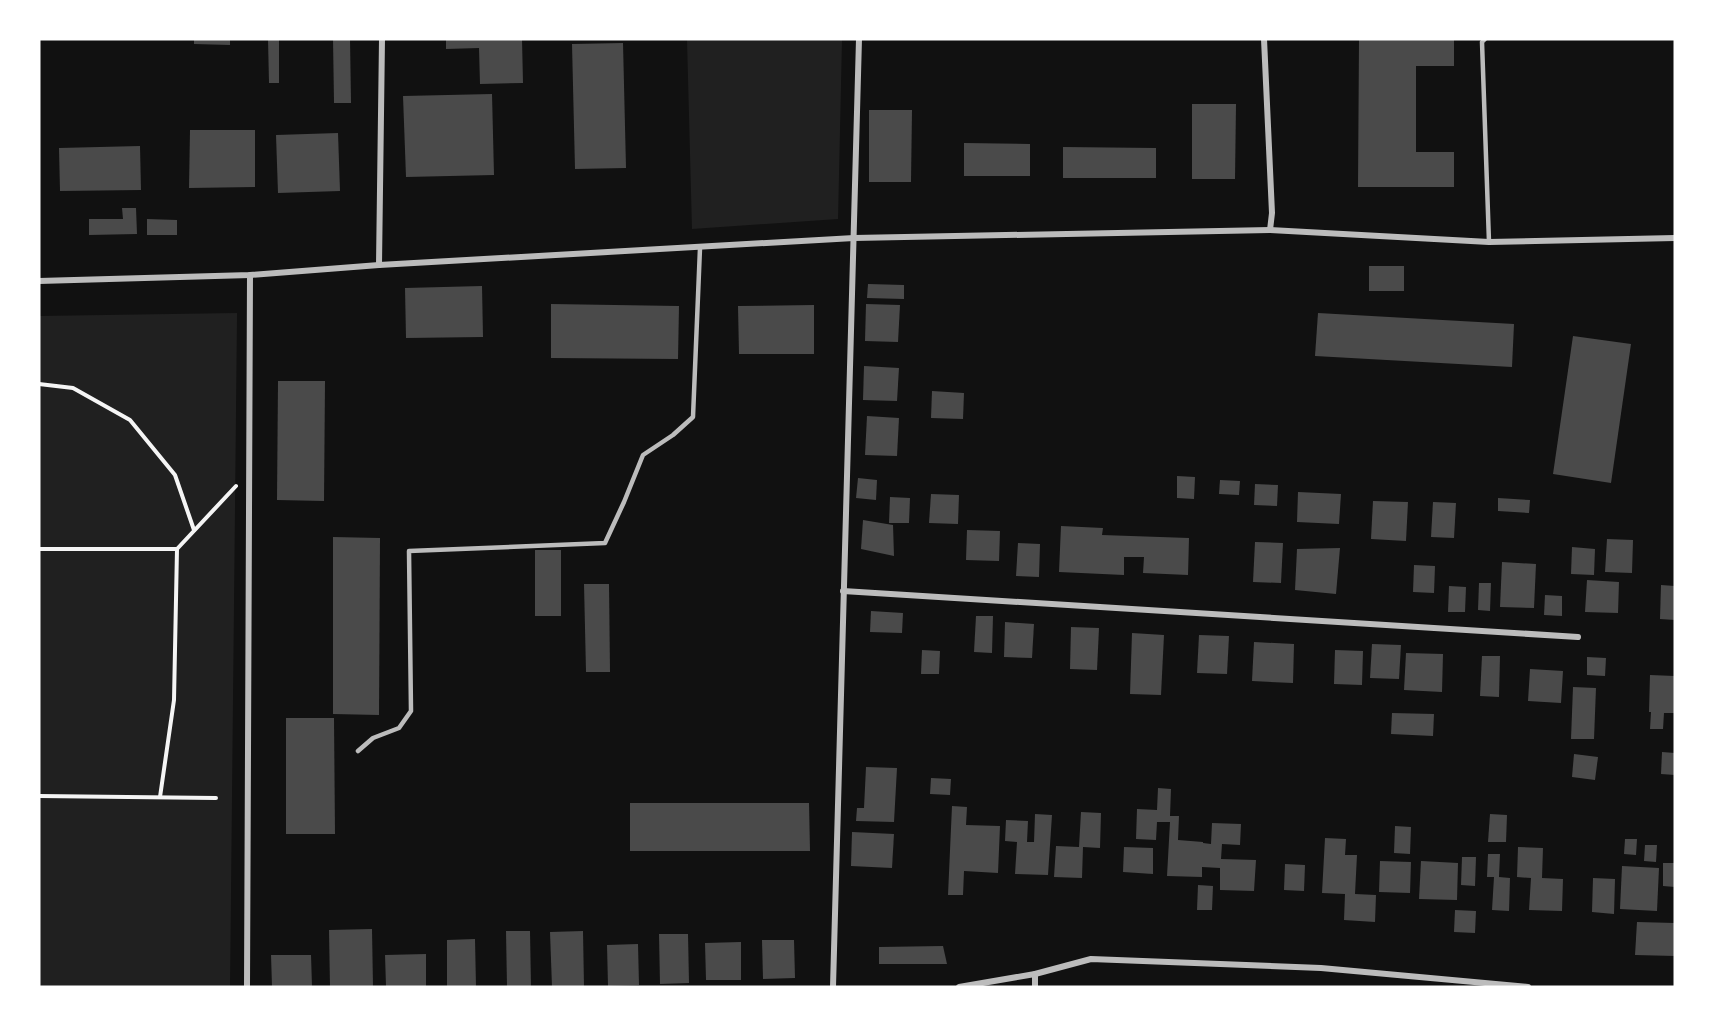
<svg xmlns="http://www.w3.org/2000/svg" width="1714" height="1026" font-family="'Alegreya Sans',sans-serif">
<rect width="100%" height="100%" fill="#111"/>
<g fill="#202020">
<polygon points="687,39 842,39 838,219 692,229"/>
<polygon points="237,313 230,987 39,987 39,316"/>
</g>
<g fill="#4a4a4a">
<polygon points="194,39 230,39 230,45 194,44"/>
<polygon points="268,39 279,39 279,83 269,83"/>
<polygon points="333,39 350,39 351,103 334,103"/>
<polygon points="446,39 522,39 523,83 480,84 479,48 446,49"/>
<polygon points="1359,39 1454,39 1454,66 1416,66 1416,152 1454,152 1454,187 1358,187"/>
<polygon points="623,43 626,168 575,169 572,44"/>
<polygon points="492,94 494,175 406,177 403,96"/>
<polygon points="1192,104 1236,104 1235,179 1192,179"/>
<polygon points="869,110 912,110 911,182 869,182"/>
<polygon points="190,130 255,130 255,187 189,188"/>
<polygon points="338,133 340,191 278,193 276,135"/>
<polygon points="964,143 1030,144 1030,176 964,176"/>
<polygon points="140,146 141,190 60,191 59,148"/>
<polygon points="1063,147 1156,148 1156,178 1063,178"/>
<polygon points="122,208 136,208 137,234 89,235 89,219 123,219"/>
<polygon points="147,219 177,220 177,235 147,235"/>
<rect x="1369" y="266" width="35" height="25"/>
<polygon points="868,284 904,285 904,299 867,298"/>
<polygon points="482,286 483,337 406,338 405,288"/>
<polygon points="551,304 679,306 678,359 551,358"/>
<polygon points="866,304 900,305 898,342 865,341"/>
<polygon points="814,305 814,354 739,354 738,306"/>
<polygon points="1318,313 1514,324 1512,367 1315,356"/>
<polygon points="1573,336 1631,344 1611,483 1553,474"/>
<polygon points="864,366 899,368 897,401 863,400"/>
<polygon points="278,381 325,381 324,501 277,500"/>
<polygon points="932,391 964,393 963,419 931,418"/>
<polygon points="867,416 899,418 897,456 865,455"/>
<polygon points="1177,476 1195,477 1194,499 1177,498"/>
<polygon points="858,478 877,480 876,500 856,498"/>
<polygon points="1220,480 1240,481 1239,495 1219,494"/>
<polygon points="1255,484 1278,485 1277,506 1254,505"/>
<polygon points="1298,492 1341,494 1339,524 1297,522"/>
<polygon points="931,494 959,495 958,524 929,523"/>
<polygon points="890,497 910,498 909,523 889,523"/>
<polygon points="1498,498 1530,500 1529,513 1498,511"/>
<polygon points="1373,501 1408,502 1406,541 1371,539"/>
<polygon points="1433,502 1456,503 1454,538 1431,537"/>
<polygon points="863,520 893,525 894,556 861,549"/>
<polygon points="1061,526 1103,528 1102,535 1189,538 1188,575 1143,573 1144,557 1124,557 1124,575 1059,572"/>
<polygon points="967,530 1000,531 999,561 966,560"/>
<polygon points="333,537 380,538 379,715 333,714"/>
<polygon points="1607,539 1633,540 1632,573 1605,572"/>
<polygon points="1255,542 1283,543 1281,583 1253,582"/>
<polygon points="1018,543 1040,544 1039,577 1016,576"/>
<polygon points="1572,547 1595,549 1594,575 1571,574"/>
<polygon points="1340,548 1336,594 1295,590 1297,549"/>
<rect x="535" y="550" width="26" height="66"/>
<polygon points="1502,562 1536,564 1534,608 1500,607"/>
<polygon points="1414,565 1435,566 1434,593 1413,592"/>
<polygon points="1587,580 1619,582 1618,613 1585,612"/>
<polygon points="1479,583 1491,583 1490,611 1478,610"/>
<polygon points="584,584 609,584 610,672 586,672"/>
<polygon points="1661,585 1675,586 1675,620 1660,619"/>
<polygon points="1449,586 1466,587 1465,612 1448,612"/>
<polygon points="1545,595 1562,596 1562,616 1544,615"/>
<polygon points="871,611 903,613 902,633 870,632"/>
<polygon points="976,616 993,616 992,653 974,652"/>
<polygon points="1005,622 1034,624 1032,658 1004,657"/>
<polygon points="1071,627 1099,628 1097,670 1070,669"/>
<polygon points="1132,633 1164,635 1161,695 1130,694"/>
<polygon points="1199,635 1229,636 1227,674 1197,673"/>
<polygon points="1254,642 1294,644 1293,683 1252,681"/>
<polygon points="1372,644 1401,645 1399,679 1370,678"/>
<polygon points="922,650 940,651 939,674 921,674"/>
<polygon points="1335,650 1363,651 1362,685 1334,684"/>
<polygon points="1406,653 1443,654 1442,692 1404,690"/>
<polygon points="1482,656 1500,656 1499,697 1480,696"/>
<polygon points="1587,657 1606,658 1605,676 1587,675"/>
<polygon points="1530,669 1563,671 1561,703 1528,701"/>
<polygon points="1650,675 1675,676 1675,713 1664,713 1663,729 1650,729 1651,712 1649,712"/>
<polygon points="1573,687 1596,688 1594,739 1571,739"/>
<polygon points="1392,713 1434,714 1433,736 1391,734"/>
<polygon points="286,718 334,718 335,834 286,834"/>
<polygon points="1662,752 1675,753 1675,775 1661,774"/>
<polygon points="1574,754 1598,757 1595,780 1572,777"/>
<polygon points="866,767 897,768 894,822 856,821 857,808 864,808"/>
<polygon points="931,778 951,779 950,795 930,794"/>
<polygon points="1158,788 1171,789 1170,816 1179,816 1178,840 1203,842 1203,843 1211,844 1212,823 1241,824 1240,845 1222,844 1221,859 1256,860 1254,891 1220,890 1220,868 1202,867 1202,877 1167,876 1170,822 1157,822 1156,840 1136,839 1137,809 1157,810"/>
<polygon points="630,803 809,803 810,851 630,851"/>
<polygon points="952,806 967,807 966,825 1000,826 998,873 964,871 963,895 948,895"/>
<polygon points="1081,812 1101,813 1100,848 1083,847 1082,878 1054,877 1056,846 1079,847"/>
<polygon points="1035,814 1052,815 1048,875 1015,874 1017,842 1005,841 1006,820 1028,821 1027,842 1034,842"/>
<polygon points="1490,814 1507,815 1506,842 1488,842"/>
<polygon points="1395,826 1411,827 1410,854 1394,853"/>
<polygon points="852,832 894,834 892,868 851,866"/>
<polygon points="1325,838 1346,839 1345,855 1357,855 1355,894 1376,895 1375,922 1344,920 1345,894 1322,893"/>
<polygon points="1625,839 1637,839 1636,855 1624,854"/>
<polygon points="1645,845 1657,845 1656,862 1644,861"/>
<polygon points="1124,847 1153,848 1153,874 1123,872"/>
<polygon points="1518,847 1543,848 1542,878 1563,879 1562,911 1529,910 1531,878 1517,877"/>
<polygon points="1488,854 1500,854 1499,877 1510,878 1509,911 1492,910 1494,877 1487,877"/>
<polygon points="1462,857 1476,857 1475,886 1461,885"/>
<polygon points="1380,861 1411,862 1410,893 1379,892"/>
<polygon points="1421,861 1458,863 1457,900 1419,899"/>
<polygon points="1663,863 1675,863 1675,887 1663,886"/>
<polygon points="1285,864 1305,865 1304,891 1284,890"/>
<polygon points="1622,866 1659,868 1657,911 1620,909"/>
<polygon points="1593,878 1615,879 1614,914 1592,912"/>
<polygon points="1198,885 1213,886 1212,910 1197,910"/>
<polygon points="1455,910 1476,911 1475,933 1454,932"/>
<polygon points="1637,922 1675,923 1675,956 1635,955"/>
<polygon points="372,929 373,987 330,987 329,930"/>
<polygon points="506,931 530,931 531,987 507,987"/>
<polygon points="583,931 584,987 552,987 550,932"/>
<polygon points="659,934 688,934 689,983 660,984"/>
<polygon points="475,939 476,987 447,987 447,940"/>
<polygon points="762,940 794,940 795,978 763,979"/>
<polygon points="741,942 741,980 706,980 705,943"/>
<polygon points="638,944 639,985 608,986 607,945"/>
<polygon points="943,946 947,964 879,964 879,947"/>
<polygon points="426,954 426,987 386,987 385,955"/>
<polygon points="271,955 311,955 312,987 272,987"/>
</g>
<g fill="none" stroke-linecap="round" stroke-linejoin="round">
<g stroke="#f5f5f5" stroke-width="4">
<polyline points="39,384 73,388 130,420 175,475 194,530"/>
<polyline points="39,549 177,549 236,486"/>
<polyline points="39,796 216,798"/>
<polyline points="160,797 174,700 177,549"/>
</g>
<g stroke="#bcbcbc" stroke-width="4.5">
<polyline points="1485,39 1482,42 1489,242"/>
<polyline points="358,751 373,738 399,728 411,711 409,551 605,543 624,502 643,455 673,435 693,417 700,248"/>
</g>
<g stroke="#bcbcbc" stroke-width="6">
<polyline points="1264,39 1272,213 1270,230"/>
<polyline points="379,265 382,39"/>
<polyline points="39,281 250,275 379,265 854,238 1270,230 1489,242 1675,238"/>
<polyline points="843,591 1578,637"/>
<polyline points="1035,974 1035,987"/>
<polyline points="247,987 250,275"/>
<polyline points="833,987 859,39"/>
<polyline points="959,987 1035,974 1091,959 1321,968 1528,987"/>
</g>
</g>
<rect width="1714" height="1026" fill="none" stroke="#ffffff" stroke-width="81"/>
</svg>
